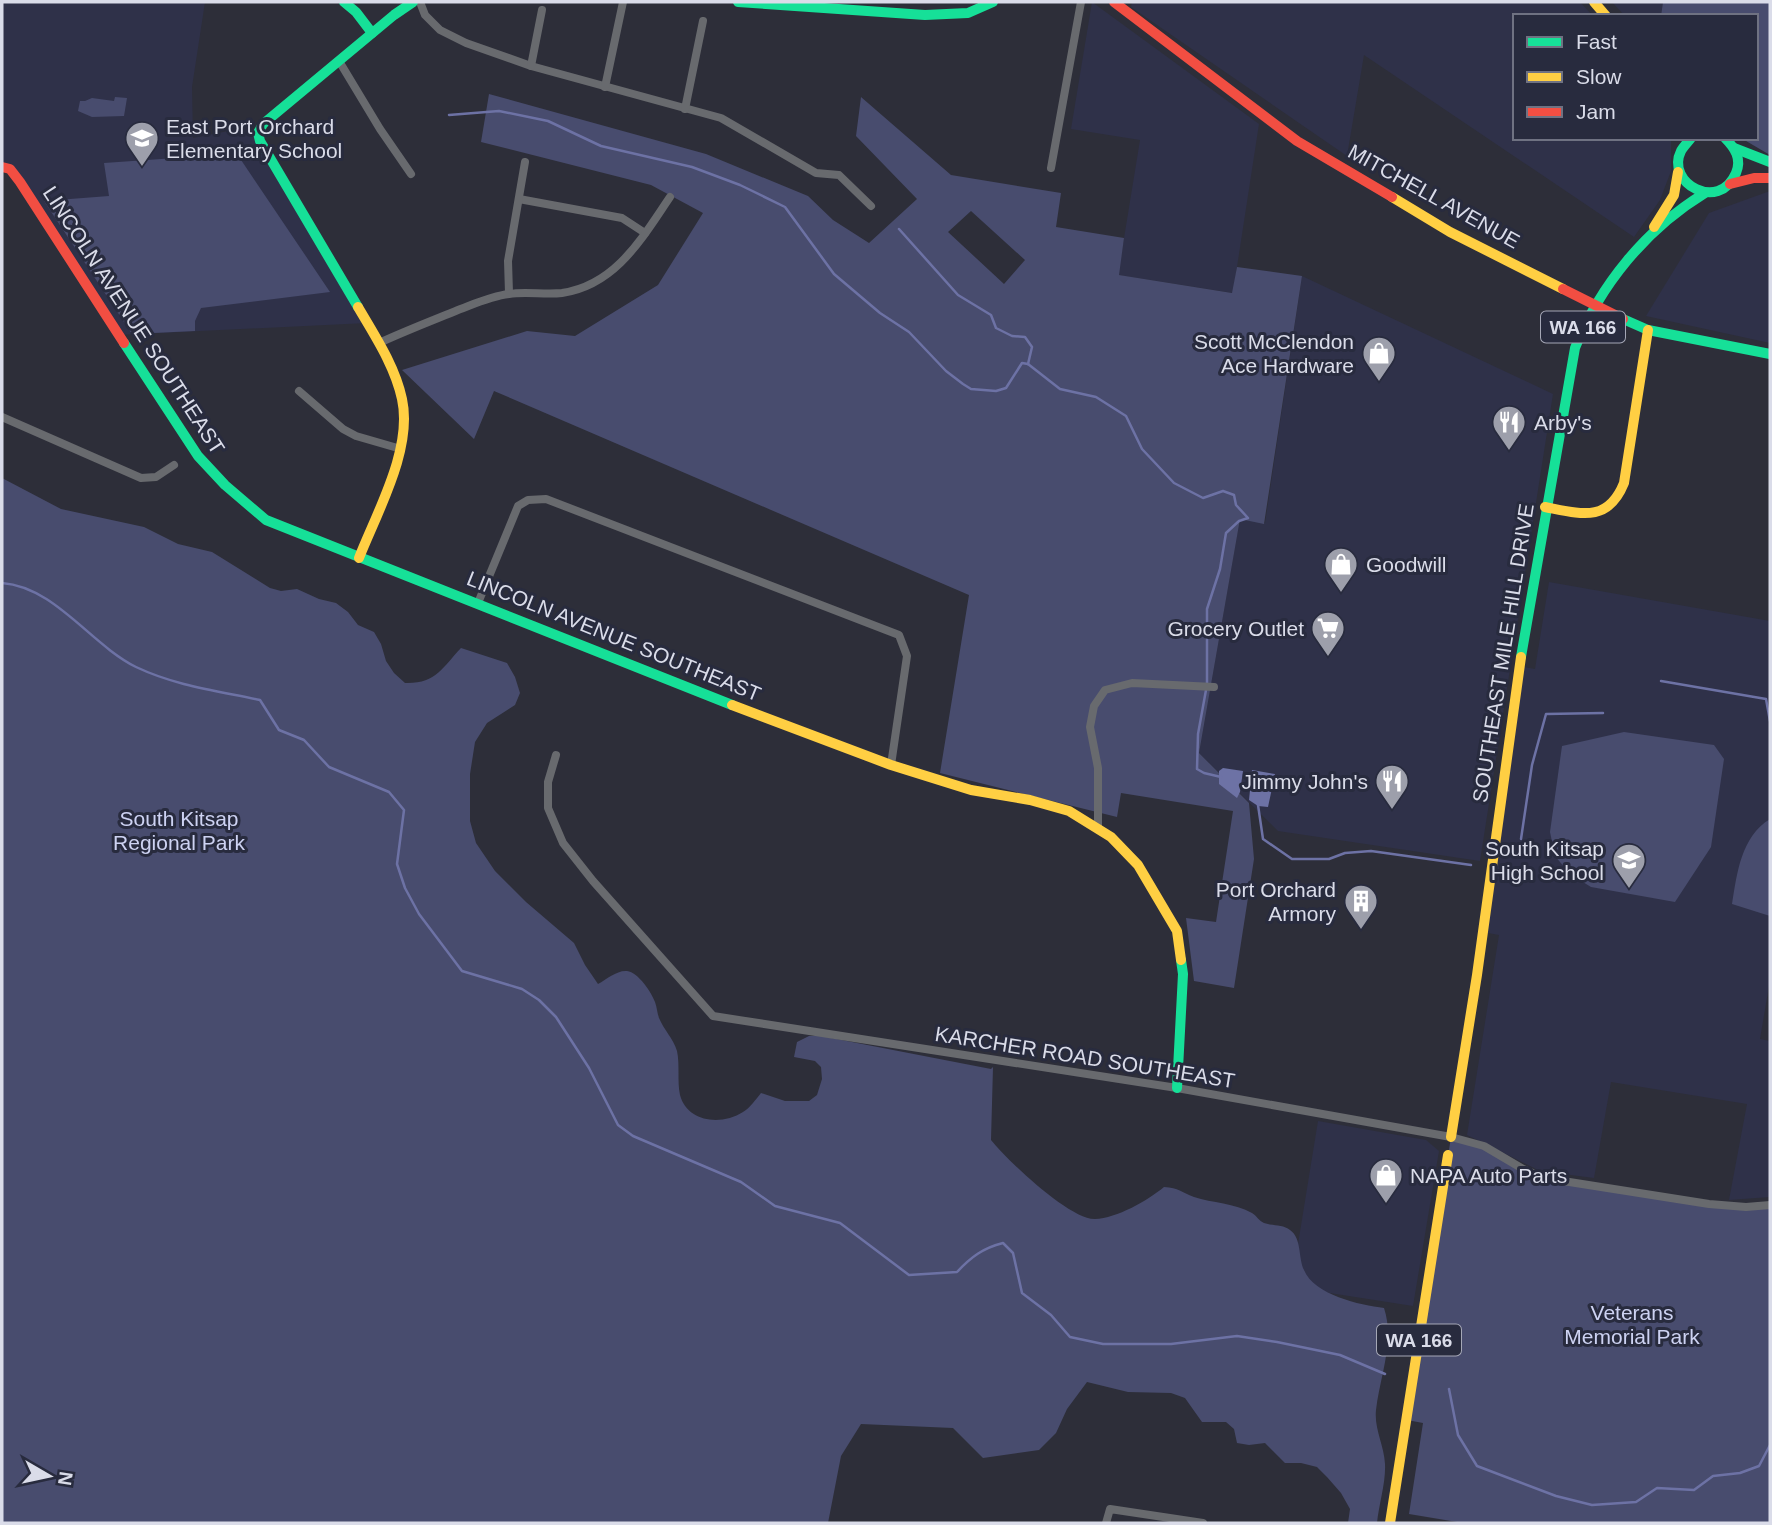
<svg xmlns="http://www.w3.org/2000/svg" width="1772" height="1525" font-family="Helvetica,sans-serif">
<rect width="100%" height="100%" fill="#2d2e39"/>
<g fill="#2f3149">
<polygon points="2,2 205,2 192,87 193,138 238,129 258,133 367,323 118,335 20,182 2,167"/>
<polygon points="1092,2 1259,124 1233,293 1118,275 1140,140 1071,129"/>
<polygon points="1132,2 1580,2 1593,16 1515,16 1515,138 1671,138 1671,171 1660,200 1634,237 1364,55 1347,156 1131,7"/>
<polygon points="1612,2 1663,2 1661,16 1625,16"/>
<polygon points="1770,191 1770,343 1646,316 1709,213"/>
<polygon points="1302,276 1553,394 1480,861 1278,831 1199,753 1240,518 1265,523"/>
<polygon points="1549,582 1770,621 1770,980 1760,1039 1770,1041 1770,1197 1729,1200 1747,1104 1611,1082 1594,1178 1540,1171 1467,1135 1499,935 1483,932 1519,666 1535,669"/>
<polygon points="1318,1121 1426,1140 1439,1151 1413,1306 1291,1287"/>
</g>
<g fill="#484c6e" fill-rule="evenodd">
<polygon points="1663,2 1770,2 1770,155 1741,138 1756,138 1756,16 1661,16"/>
<path d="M489,94L706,154L808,196L833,220L869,243L917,199L856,136L861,97L951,175L1061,193L1056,227L1124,238L1119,275L1232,293L1237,267L1302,276L1264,524L1240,519L1199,753L1249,803L1254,859L1234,988L1194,981L1186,918L1216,922L1233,811L1121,793L1117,817L940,773L969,595L494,391L474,439L402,370L527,331L575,336L658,285L703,213L651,185L481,142ZM971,211L1025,260L1004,284L948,232Z"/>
<polygon points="115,97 127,98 124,116 92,117 78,111 80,101 85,101 92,98 114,101"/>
<polygon points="235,151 330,292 201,308 195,321 195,331 132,334 44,201 109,196 104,163 190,157"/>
<path d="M2,478L61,509L144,527L178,544L212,552L270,588L281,591L297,589L319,599L336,603L348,612L358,625L374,632L381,644L386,661L394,673L405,683C436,684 442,668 461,648L507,663L515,677L520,693L515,705L487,723L475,742L470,774V821L476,843L495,871L526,902L574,943L585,965L598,984C607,979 617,970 627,971C638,972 652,993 655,1002C657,1007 657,1013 659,1018C664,1030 673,1038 677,1051C680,1065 677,1081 680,1095C687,1122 721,1126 743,1112C750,1108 756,1099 761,1093L785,1101H809L817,1095L822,1079L821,1067L815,1061L794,1057L797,1042L809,1036H821L991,1069L993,1067L991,1140C1007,1160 1070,1220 1095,1219C1117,1218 1147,1201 1164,1187C1179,1188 1181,1192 1194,1197C1212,1203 1235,1203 1252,1213C1257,1216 1259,1221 1264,1223C1272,1226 1283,1224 1290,1230C1302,1238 1298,1258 1304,1270C1314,1295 1360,1305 1384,1308C1395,1341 1380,1376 1376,1410C1374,1429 1384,1445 1385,1464C1386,1482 1379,1504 1377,1523H1348L1350,1509L1341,1493L1327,1477L1317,1467L1301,1463H1285L1265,1443L1249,1445L1237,1443L1234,1429L1226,1422H1202L1185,1398L1171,1393L1128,1392L1087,1382L1067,1409L1056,1433L1039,1450L983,1458L953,1428L861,1424L841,1456L828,1523H2Z"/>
<polygon points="1624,732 1714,745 1724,759 1711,847 1675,902 1591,887 1570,874 1555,856 1550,832 1562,746"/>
<path d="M1770,819V916L1732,904C1737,873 1741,837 1770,819Z"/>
<polygon points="1451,1137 1470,1141 1533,1174 1709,1204 1770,1205 1770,1523 1463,1523 1409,1514 1423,1423 1407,1420"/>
</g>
<g fill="#6d72a5">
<polygon points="1223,768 1243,771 1240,792 1237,798 1219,784 1219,771"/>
<polygon points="1252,770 1275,774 1268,807 1258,806 1249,800"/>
</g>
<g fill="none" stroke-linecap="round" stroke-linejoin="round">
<g stroke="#6d72a5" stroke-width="2.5">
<polyline points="449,115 499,111 548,121 601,146 692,167 740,185 785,207 834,274 880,313 909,332 946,371 963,384 971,389 996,391 1006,388 1022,363 1028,364"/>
<polyline points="899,229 958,295 991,315 996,328 1012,336 1025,337 1032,347 1028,364"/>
<polyline points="1028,364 1060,389 1096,397 1126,416 1142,449 1174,483 1203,498 1223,491 1234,495 1236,505 1248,518 1239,521 1226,533 1220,569 1207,609 1207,683"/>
<path d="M2,583C55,587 90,644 136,667C176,686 218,691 260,700L279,730L304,740L329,767L389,792L404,810L397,864L405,888L419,914L462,971L522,989L539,1000L556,1017L589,1068L618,1125L633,1136L741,1182L775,1206L840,1223L909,1275L957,1272C971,1257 983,1248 1003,1243L1013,1253L1022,1293L1051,1315L1070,1337L1103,1344H1171L1237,1336L1277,1342L1340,1355L1385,1374"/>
<polyline points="1661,681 1766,699 1770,721"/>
<polyline points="1206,690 1198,734 1197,769 1204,773 1221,777"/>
<polyline points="1258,805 1263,839 1292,859 1329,859 1345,853 1371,851 1471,865"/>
<polyline points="1521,839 1532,765 1546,714 1603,713"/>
<polyline points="1449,1389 1458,1435 1477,1466 1556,1496 1592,1505 1636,1502 1657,1488 1694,1490 1713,1476 1740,1473 1759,1466 1770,1445"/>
</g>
<g stroke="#686a6e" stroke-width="8">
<polyline points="420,2 425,15 440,30 466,43 531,66 721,118 816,173 839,175 871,206"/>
<polyline points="339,61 380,129 411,174"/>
<polyline points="531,66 542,10"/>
<polyline points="605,87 623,2"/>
<polyline points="685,109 703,21"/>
<polyline points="1051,168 1081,2"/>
<polyline points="519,199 622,218 645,233"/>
<polyline points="509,293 508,261 525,162"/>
<path d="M379,343C405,331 431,321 458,310C474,304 491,296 509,294C526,291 544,295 562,293C616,285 642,238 670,197"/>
<polyline points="299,391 343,429 356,436 401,449"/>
<polyline points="2,417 141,478 156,477 174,465"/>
<polyline points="478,603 518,506 528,500 546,499 899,635 907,656 891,765"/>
<polyline points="556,755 548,782 548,808 563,843 593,881 713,1016 1177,1088 1451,1137 1484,1146 1523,1169 1544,1178 1709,1204 1746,1207 1770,1205"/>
<polyline points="1098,829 1098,768 1090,727 1094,706 1105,690 1132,683 1214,687"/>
<polyline points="1106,1523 1110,1509 1203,1523"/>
</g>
<g stroke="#16e098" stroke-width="10">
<polyline points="344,2 356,12 372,33"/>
<polyline points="738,2 925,15 968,13 993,2"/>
<path d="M1691,138C1688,142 1683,147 1681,151C1665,183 1719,213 1736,173C1742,159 1735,148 1725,138"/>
<polyline points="1734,148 1770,162"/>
<polyline points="358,307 260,141 258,133 263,124 394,15 413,2"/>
<polyline points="1623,319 1648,330 1770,354"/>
<polyline points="124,343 198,456 225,485 266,520 732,705"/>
<path d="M1521,657L1575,348C1600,285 1646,229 1705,193"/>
<polyline points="1177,1088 1183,974 1181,960"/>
</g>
<g stroke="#ffcf43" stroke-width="10">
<polyline points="1594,2 1606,16"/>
<polyline points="1392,197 1450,232 1563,289"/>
<polyline points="1654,227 1674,195 1678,172"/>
<path d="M358,307C375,336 395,366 402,399C413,449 377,512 359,558"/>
<path d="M1545,507C1581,514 1608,523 1624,483L1648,330"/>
<polyline points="732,705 891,765 971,790 1030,800 1069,811 1111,837 1138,865 1177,931 1181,960"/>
<polyline points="1451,1137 1477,975 1521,657"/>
<polyline points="1390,1523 1448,1155"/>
</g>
<g stroke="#f24e42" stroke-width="10">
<polyline points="1114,2 1297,141 1392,197"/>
<polyline points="2,167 10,169 20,182 124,343"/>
<polyline points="1730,184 1754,178 1770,178"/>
</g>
<polyline stroke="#f24e42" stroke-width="10" points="1563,289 1623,319"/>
</g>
<defs>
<symbol id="school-pin" viewBox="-11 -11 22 30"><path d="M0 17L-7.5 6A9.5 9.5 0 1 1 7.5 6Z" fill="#9d9fab" stroke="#282b3e"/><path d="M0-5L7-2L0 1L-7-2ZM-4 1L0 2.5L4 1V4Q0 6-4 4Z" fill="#fff"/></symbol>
<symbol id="shop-pin" viewBox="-11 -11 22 30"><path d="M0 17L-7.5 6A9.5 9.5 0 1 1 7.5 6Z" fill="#9d9fab" stroke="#282b3e"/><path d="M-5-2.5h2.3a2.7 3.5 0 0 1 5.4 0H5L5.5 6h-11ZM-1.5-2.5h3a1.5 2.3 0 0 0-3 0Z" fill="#fff"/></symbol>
<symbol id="restaurant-pin" viewBox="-11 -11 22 30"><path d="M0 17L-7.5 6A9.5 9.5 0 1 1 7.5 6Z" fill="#9d9fab" stroke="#282b3e"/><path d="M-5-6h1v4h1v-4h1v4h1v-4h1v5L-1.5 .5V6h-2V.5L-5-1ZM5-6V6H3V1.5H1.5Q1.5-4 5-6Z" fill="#fff"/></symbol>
<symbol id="supermarket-pin" viewBox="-11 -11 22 30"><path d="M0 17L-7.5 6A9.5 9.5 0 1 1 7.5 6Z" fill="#9d9fab" stroke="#282b3e"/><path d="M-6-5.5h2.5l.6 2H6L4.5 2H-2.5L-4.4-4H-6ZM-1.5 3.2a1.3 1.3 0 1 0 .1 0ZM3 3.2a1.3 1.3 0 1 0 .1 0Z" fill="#fff"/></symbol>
<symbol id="building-pin" viewBox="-11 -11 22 30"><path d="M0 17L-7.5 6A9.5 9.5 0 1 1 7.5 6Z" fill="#9d9fab" stroke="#282b3e"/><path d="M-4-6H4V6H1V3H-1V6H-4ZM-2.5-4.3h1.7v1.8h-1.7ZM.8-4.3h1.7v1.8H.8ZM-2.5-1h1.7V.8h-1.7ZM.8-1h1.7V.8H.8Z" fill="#fff"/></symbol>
</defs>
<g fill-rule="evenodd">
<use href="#school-pin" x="123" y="119" width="38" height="52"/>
<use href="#shop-pin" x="1360" y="334" width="38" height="52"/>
<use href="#restaurant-pin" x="1490" y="403" width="38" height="52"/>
<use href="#shop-pin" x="1322" y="545" width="38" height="52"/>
<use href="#supermarket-pin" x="1309" y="609" width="38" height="52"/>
<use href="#restaurant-pin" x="1373" y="762" width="38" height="52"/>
<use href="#school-pin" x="1610" y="841" width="38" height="52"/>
<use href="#building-pin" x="1342" y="882" width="38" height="52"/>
<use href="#shop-pin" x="1367" y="1156" width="38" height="52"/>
</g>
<g text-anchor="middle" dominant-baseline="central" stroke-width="6" stroke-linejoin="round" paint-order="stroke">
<g fill="#282b3e" stroke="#a5a7b6" stroke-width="2">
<rect x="1541" y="311.5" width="84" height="31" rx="5"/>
<rect x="1377" y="1324.5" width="84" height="31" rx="5"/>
</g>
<g font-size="19" font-weight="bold" fill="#dadce9">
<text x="1583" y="327">WA 166</text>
<text x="1419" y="1340">WA 166</text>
</g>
<g font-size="21" fill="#dadce9" stroke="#282b3e" text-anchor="end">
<text x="166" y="126" text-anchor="start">East Port Orchard<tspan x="166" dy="24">Elementary School</tspan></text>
<text x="1354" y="341">Scott McClendon<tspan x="1354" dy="24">Ace Hardware</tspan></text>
<text x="1534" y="422" text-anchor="start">Arby's</text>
<text x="1366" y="564" text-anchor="start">Goodwill</text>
<text x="1304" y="628">Grocery Outlet</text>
<text x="1368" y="781">Jimmy John's</text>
<text x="1604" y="848">South Kitsap<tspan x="1604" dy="24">High School</tspan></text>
<text x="1336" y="889">Port Orchard<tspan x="1336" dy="24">Armory</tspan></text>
<text x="1410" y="1175" text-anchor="start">NAPA Auto Parts</text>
</g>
<g font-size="21" fill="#dadce9" stroke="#282b3e">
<text transform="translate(1434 196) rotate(29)">MITCHELL AVENUE</text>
<text transform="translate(134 320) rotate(57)">LINCOLN AVENUE SOUTHEAST</text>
<text transform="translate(614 636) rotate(22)">LINCOLN AVENUE SOUTHEAST</text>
<text transform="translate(1503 653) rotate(-81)">SOUTHEAST MILE HILL DRIVE</text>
<text transform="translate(1085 1057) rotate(9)">KARCHER ROAD SOUTHEAST</text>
</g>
<g font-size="21" fill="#cdd2f2" stroke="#282b3e">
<text x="179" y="818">South Kitsap<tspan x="179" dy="24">Regional Park</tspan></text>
<text x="1632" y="1312">Veterans<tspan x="1632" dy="24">Memorial Park</tspan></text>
</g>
</g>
<rect width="1772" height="1525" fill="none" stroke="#dadce9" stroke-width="7"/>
<rect x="1513" y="14" width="245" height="126" fill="#282b3e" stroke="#6f7282" stroke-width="2"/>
<rect x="1527" y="37" width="35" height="10" fill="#16e098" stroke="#6f7282" stroke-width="2"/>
<text x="1576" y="49" font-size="21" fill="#dadce9">Fast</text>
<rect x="1527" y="72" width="35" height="10" fill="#ffcf43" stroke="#6f7282" stroke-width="2"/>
<text x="1576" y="84" font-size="21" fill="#dadce9">Slow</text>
<rect x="1527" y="107" width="35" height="10" fill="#f24e42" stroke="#6f7282" stroke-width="2"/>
<text x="1576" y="119" font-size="21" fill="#dadce9">Jam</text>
<g transform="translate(49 1476) rotate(99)" stroke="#282b3e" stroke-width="5" paint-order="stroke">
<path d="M0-5L12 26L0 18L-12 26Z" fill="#dadce9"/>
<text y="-10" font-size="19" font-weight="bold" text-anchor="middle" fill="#dadce9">N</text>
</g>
</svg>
